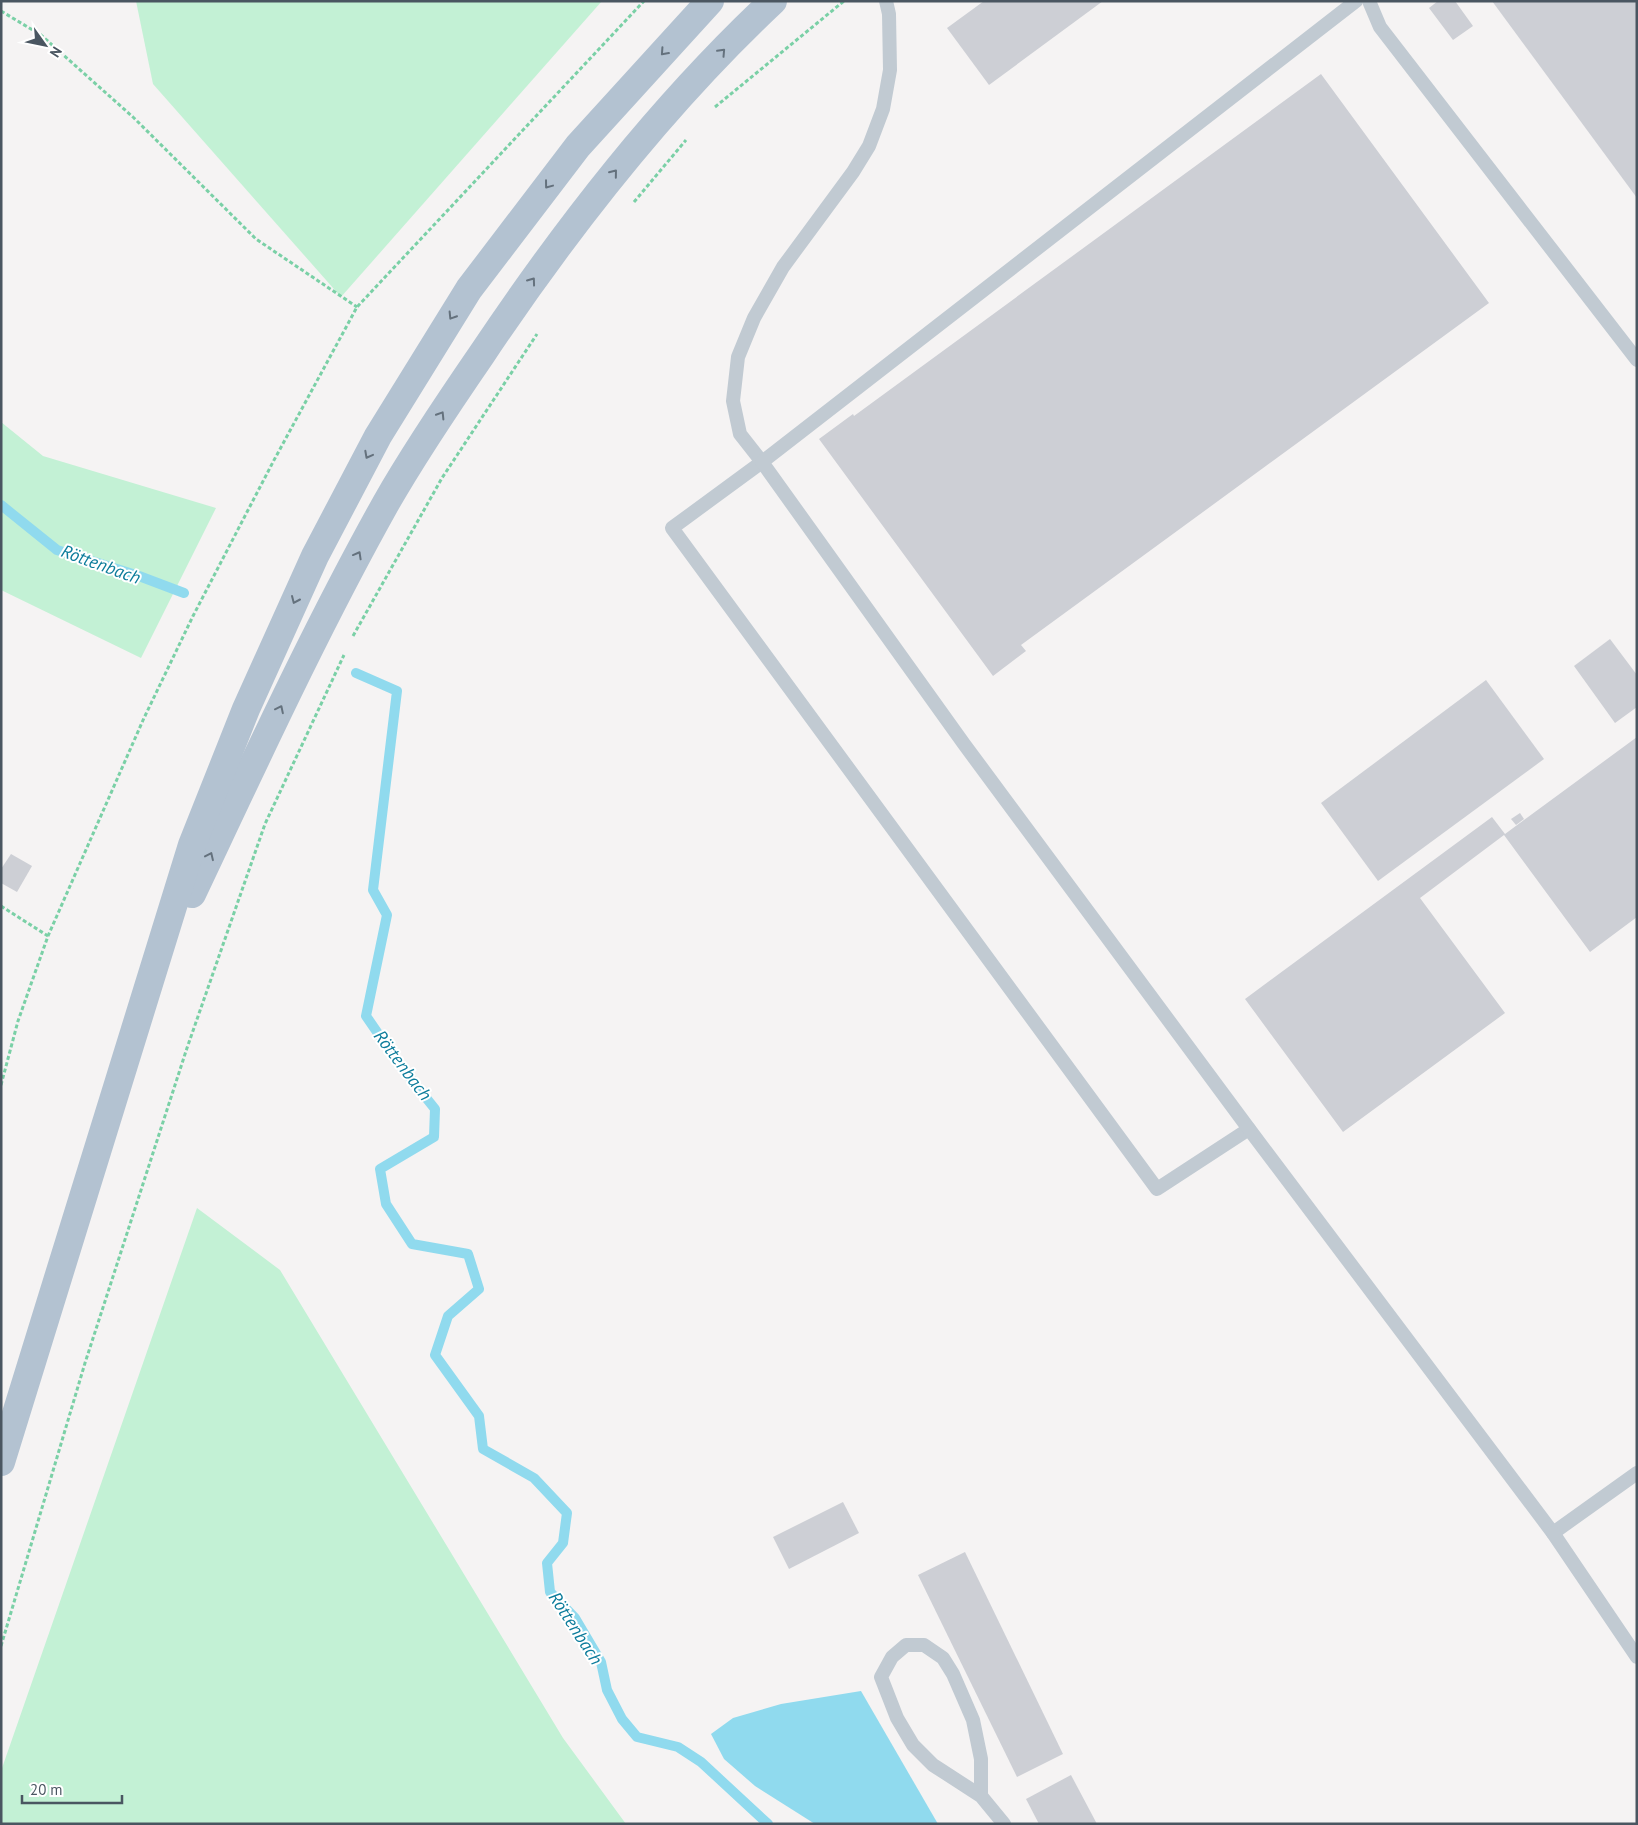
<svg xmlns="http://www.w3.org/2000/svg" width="1638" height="1825" font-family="'PT Sans',sans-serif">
<rect width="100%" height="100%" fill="#f5f3f3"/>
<g fill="#c3f1d5">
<polygon points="136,1 602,1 341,297 153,84"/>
<polygon points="1,422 43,456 216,508 141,658 1,590"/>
<polygon points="197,1208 280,1270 563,1738 626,1824 1,1824 1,1771"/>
</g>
<polygon fill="#90daee" points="861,1691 938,1824 815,1824 755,1786 724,1759 711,1734 733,1718 781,1704"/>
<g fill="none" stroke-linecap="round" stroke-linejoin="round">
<g stroke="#90daee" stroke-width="10">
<polyline points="1,505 57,550 139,576 184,593"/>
<polyline points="356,673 397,691 373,890 387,915 366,1016 399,1064 435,1109 434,1137 380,1169 386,1204 412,1244 468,1254 479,1289 448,1316 435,1355 479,1416 483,1449 534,1478 567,1513 563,1543 547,1563 550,1592 575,1618 601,1662 607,1690 622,1719 637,1737 678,1747 701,1762 768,1824"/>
</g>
</g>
<g fill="#cdcfd5">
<polygon points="984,1 1103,1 989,85 947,28"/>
<polygon points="1438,1 1455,1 1473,26 1453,40 1429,8"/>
<polygon points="1492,1 1637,1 1637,198"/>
<polygon points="1321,74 1489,303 1021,645 1026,651 993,676 819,439 853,414 854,416"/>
<polygon points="1610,639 1637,675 1637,707 1615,723 1574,666"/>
<polygon points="1486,680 1544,759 1378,881 1321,803"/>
<polygon points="1637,737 1637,917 1590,952 1504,835 1420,898 1505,1013 1343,1132 1245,999 1492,817 1505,834"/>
<polygon points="1520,813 1524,819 1516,825 1511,819"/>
<polygon points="11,854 32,866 17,892 1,883 1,869"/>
<polygon points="843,1502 859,1533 789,1569 773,1537"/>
<polygon points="965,1552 1063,1754 1017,1777 918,1575"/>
<polygon points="1071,1775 1097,1824 1039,1824 1026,1799"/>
</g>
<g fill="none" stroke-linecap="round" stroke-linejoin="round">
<g stroke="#7ad0a6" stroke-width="3" stroke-dasharray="4 2.5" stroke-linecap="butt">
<polyline points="1,11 41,35 134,118 256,239 357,307"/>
<polyline points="715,107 844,1"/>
<polyline points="634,202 686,140"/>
<polyline points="353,636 442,478 537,334"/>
<polyline points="1,906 48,936"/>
<polyline points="1,1085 18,1021 48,936 144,718 193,616 273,462 357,307 644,1"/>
<polyline points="1,1646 85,1363 187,1048 265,824 344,655"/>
</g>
<g stroke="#c1cad2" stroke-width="14">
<polyline points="886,1 889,14 890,70 883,109 869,146 853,172 783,267 754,318 738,357 733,401 740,434 762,462 672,528 1157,1189 1249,1129"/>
<polyline points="1356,1 762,462 964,744 1249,1129 1553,1533 1637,1473"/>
<polyline points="1369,1 1380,27 1637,360"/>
<polyline points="1553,1533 1637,1657"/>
<polyline points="981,1796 981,1759 973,1720 953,1674 943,1658 924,1645 906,1645 892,1657 881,1677 897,1718 913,1745 933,1765 981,1796 1004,1824"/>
</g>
<g stroke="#b3c2d1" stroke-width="28">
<path d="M192,894C254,763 315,630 386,503C415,452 449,402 482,354C567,227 661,106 773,1"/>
<polyline points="1,1462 192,845 246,709 315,556 378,436 469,289 578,146 710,1"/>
</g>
</g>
<defs><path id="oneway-chevron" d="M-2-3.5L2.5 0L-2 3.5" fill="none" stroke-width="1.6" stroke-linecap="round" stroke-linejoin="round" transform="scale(1.25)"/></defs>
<g stroke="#64717d">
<use href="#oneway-chevron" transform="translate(664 52) rotate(132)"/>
<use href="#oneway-chevron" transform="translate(722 52) rotate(-47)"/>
<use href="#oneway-chevron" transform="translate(614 173) rotate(-51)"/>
<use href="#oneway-chevron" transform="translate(548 185) rotate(127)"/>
<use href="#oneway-chevron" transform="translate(532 281) rotate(-54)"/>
<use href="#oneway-chevron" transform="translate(452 316) rotate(122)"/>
<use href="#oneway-chevron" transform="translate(441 415) rotate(-58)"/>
<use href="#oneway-chevron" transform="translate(368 455) rotate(118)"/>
<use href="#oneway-chevron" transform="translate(358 555) rotate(-61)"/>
<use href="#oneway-chevron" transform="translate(295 600) rotate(114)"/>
<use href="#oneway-chevron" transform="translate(280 709) rotate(-64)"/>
<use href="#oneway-chevron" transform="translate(210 856) rotate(-65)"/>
</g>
<g text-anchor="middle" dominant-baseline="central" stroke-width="4" stroke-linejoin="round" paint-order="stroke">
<g font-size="18" font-style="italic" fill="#0c7c9b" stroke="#fff">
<text transform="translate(101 564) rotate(20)">Röttenbach</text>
<text transform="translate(403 1065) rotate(53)">Röttenbach</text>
<text transform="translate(576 1628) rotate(57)">Röttenbach</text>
</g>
</g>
<rect width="1638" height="1825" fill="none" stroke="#4a5661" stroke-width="5"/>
<g transform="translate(45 45) rotate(123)" stroke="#ffffff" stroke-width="4" paint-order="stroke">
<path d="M0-4L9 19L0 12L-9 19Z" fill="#4a5661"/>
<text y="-8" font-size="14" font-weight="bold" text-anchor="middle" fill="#4a5661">N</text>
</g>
<path d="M22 1795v8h100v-8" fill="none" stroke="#4a5661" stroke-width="2.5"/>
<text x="30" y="1795" font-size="15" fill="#4a5661" stroke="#ffffff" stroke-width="4" paint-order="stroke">20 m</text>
</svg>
